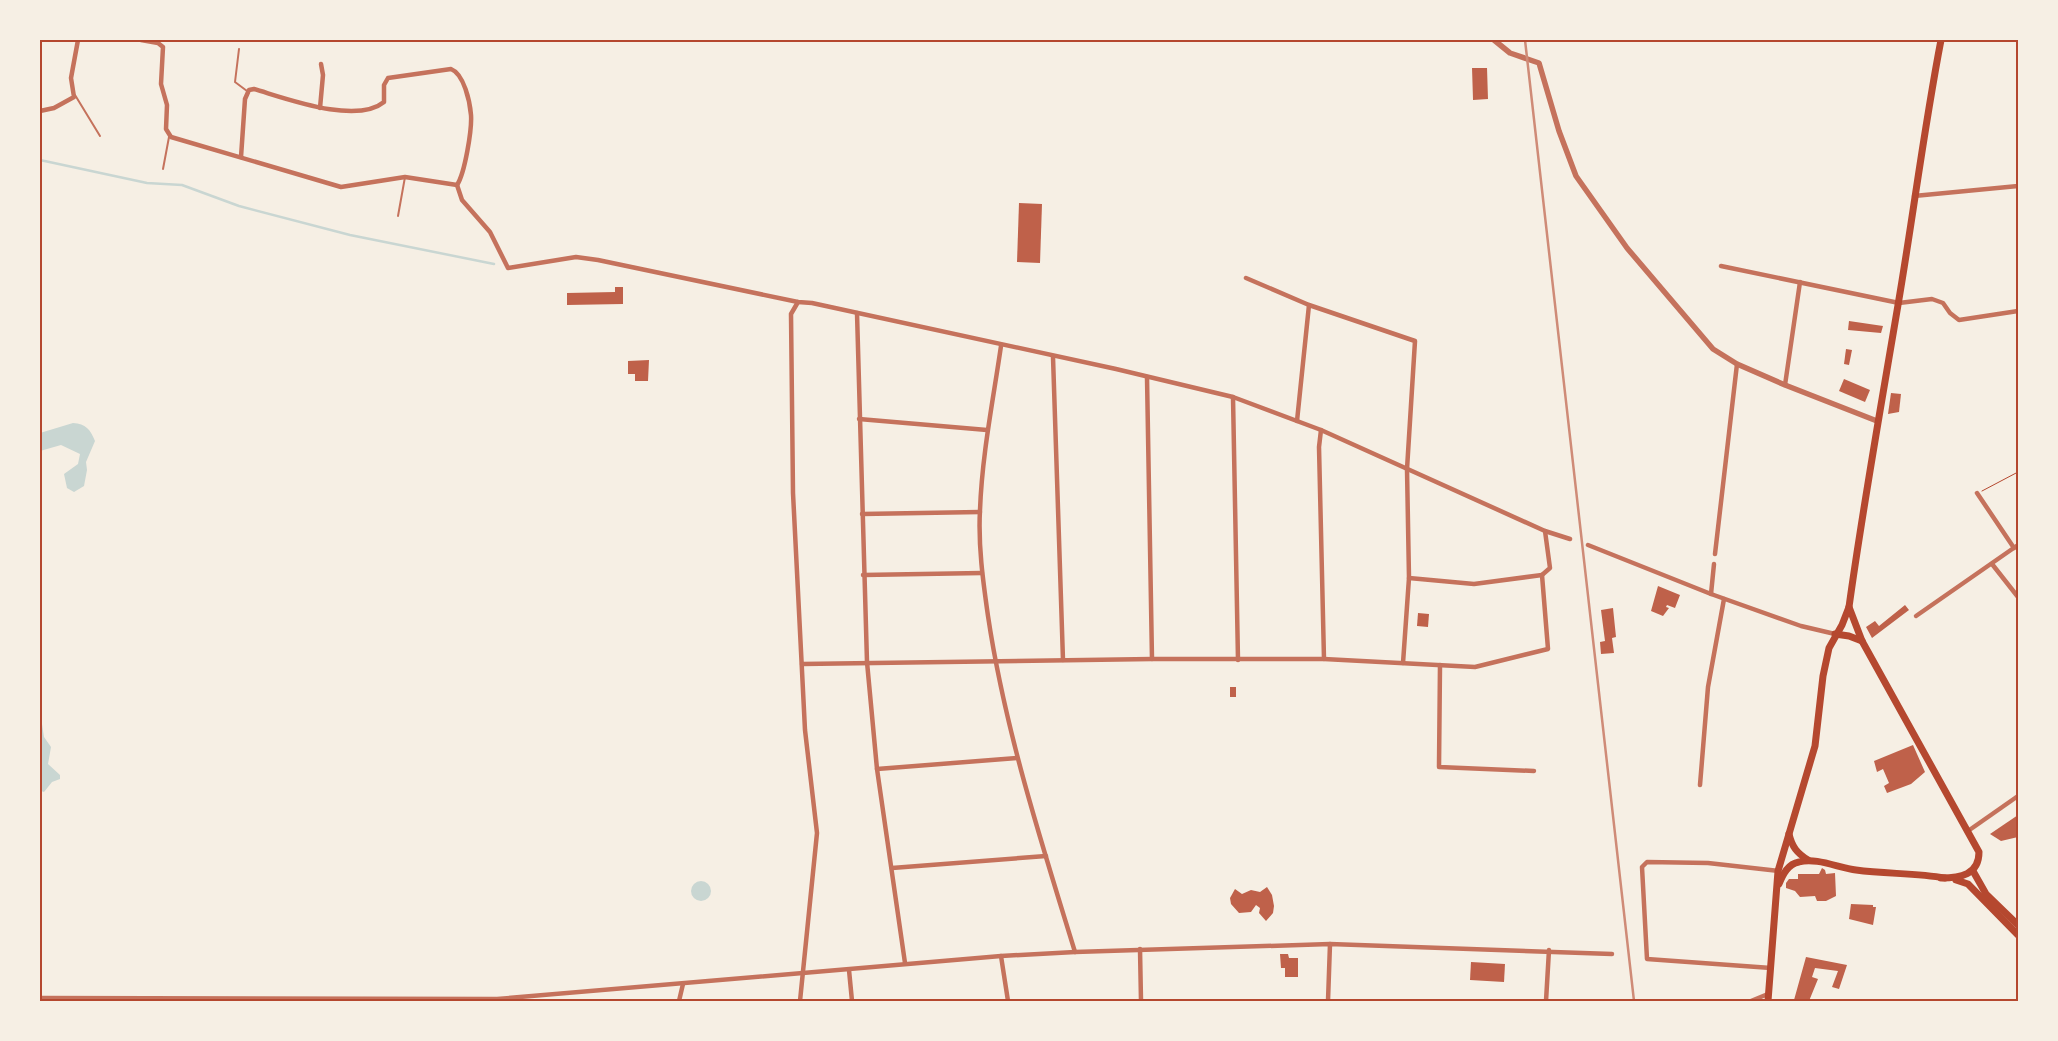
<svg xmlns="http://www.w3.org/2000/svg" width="2058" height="1041" font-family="Inter,sans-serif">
<rect width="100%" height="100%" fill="#f6efe4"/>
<g fill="#c9d6d2">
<path d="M73,423C86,424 90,429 95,441L86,462L87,470L84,486L74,492L67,488L64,474L78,464L80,454L61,445L40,451V433Z"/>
<polygon points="40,711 44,737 51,747 48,764 60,775 60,779 52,782 44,792 41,791 40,784"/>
<circle cx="701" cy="891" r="10"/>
</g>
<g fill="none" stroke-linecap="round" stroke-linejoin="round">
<polyline stroke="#c9d6d2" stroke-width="2.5" points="40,160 147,183 182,185 239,206 350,235 494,264"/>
</g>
<g fill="#bf614a">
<polygon points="1472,68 1487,68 1488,99 1473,100"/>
<polygon points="1019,203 1042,204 1040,263 1017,262"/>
<polygon points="615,287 623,287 623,304 567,305 567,293 615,292"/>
<polygon points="1849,321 1883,326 1881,333 1848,330"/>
<polygon points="1846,349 1852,350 1849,365 1844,364"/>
<polygon points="649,360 648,381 635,381 635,374 628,374 628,361"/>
<polygon points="1844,379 1870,390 1865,402 1839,391"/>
<polygon points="1891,393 1901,394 1899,412 1888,414"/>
<polygon points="1658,586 1680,595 1675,608 1667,605 1666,607 1669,608 1663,616 1651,611"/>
<polygon points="1905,605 1909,610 1872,638 1866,627 1875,621 1879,626"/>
<polygon points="1613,608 1616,637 1612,638 1614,653 1601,654 1600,642 1605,641 1601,610"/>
<polygon points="1418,613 1429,614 1428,627 1417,626"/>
<rect x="1230" y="687" width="6" height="10"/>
<polygon points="1913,745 1925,772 1911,784 1887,793 1884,786 1889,783 1883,769 1877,772 1874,761"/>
<polygon points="2018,815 2018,837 2001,841 1990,834"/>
<polygon points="1822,868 1825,870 1826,874 1835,873 1836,896 1826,901 1817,901 1815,896 1800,897 1795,891 1786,888 1786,883 1789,879 1798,879 1798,874 1819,874"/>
<polygon points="1267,887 1272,895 1274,906 1273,913 1266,921 1259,913 1260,908 1256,905 1251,912 1239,913 1231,904 1230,898 1235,889 1242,894 1251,890 1260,892"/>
<polygon points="1851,904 1873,905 1873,907 1876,907 1873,925 1849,919"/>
<polygon points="1280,954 1288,954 1289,958 1298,958 1298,977 1285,977 1285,968 1281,968"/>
<polygon points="1806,957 1847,965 1839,989 1832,987 1838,971 1815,968 1812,977 1818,979 1809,1001 1794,1000"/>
<polygon points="1471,962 1505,964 1504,982 1470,980"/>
</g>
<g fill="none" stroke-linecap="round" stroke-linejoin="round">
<polyline stroke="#b5482f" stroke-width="1" points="1982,491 2018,472"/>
<g stroke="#c5725c" stroke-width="2">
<polyline points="239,49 235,82 247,91"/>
<polyline points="75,95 100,136"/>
<polyline points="163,169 169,137"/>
<polyline points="398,216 405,177"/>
</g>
<g stroke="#c5725c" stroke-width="4.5">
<polyline points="141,40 158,43 163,47 161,84 167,105 166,129 171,137 341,187 405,177 457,185"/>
<polyline points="320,108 323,75 321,64"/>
<polyline points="40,111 54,108 74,97 71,78 78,40"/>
<path d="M241,157L245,99L249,90L254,89C285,98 356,125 384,102V85L388,78L451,69C464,74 470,102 471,115C472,129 465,173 457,185"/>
<polyline points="457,185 462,200 490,232 508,268 576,257 598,260 798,302 812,303 1116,369 1233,397 1321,430 1545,531 1570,539"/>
<polyline points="1914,196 2018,186"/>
<polyline points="1721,266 1899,303 1932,299 1943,303 1950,313 1959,320 2018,311"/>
<polyline points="1246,278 1309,305 1415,341 1407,469 1409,578 1403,663"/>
<polyline points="798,302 791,314 793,493 805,730 817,833 800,1001"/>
<polyline points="857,313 867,662 877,769 905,963"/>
<path d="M1001,346C993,401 982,455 980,510C978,545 983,581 988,616C1005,730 1041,841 1075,952"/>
<polyline points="1053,357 1063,660"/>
<polyline points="1147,377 1152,659"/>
<polyline points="1785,385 1800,282"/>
<polyline points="1233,397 1238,660"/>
<polyline points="859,419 987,430"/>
<polyline points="1297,421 1309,305"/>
<polyline points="1321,430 1319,447 1324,659"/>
<polyline points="1977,493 2014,548"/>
<polyline points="862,514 980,512"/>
<polyline points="1588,545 1711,594 1801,626 1835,634"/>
<polyline points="1715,554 1737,364"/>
<polyline points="1992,564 2018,597"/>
<polyline points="863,575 982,573"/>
<polyline points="1542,575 1550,568 1545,531"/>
<polyline points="1409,578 1474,584 1542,575"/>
<polyline points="1711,594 1714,564"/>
<polyline points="1916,616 2018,545"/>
<polyline points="802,664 1152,659 1324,659 1475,667 1548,649 1542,575"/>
<polyline points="1440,665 1439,767 1534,771"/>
<polyline points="877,769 1017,758"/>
<polyline points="1700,785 1708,687 1724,599"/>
<polyline points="1968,831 2018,796"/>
<polyline points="892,868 1046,856"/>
<polyline points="1140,949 1141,1001"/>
<polyline points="1001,956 1008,1001"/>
<polyline points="1771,968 1647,959 1642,867 1647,862 1708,863 1779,871"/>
<polyline points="849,970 852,1001"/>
<polyline points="40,998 497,999 1001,956 1075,952 1330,944 1612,954"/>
<polyline points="679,1001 683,984"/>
<polyline points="1328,1001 1330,944"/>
<polyline points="1546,1001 1549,950"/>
<polyline points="1751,1001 1768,994"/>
</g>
<polyline stroke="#c5725c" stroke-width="5.5" points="1494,40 1510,53 1539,63 1559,131 1576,176 1627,248 1713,349 1737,364 1785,385 1877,421"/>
<g stroke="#b5482f" stroke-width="7">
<path d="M1849,607L1862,641L1979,852C1979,875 1960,878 1941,878"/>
<polyline points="1835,634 1849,636 1862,641"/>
<path d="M1789,834C1792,847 1797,853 1808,860"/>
<polyline points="1973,871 1986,894 2018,925"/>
<polyline points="1956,880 1968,884 2018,935"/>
<path d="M1779,884C1783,874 1788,864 1799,862C1816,857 1839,868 1856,870C1886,874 1916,873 1945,878"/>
<path d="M1768,1001L1778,871L1815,746L1823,676L1829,648L1842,625L1849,607C1863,506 1881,406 1898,305C1913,217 1924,128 1941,40"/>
</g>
<polyline stroke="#cf8b77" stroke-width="2.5" points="1525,40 1634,1001"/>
</g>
<rect width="2058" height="1041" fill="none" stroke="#f6efe4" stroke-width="82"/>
<rect x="41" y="41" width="1976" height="959" fill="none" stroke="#b5482f" stroke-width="2"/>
</svg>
